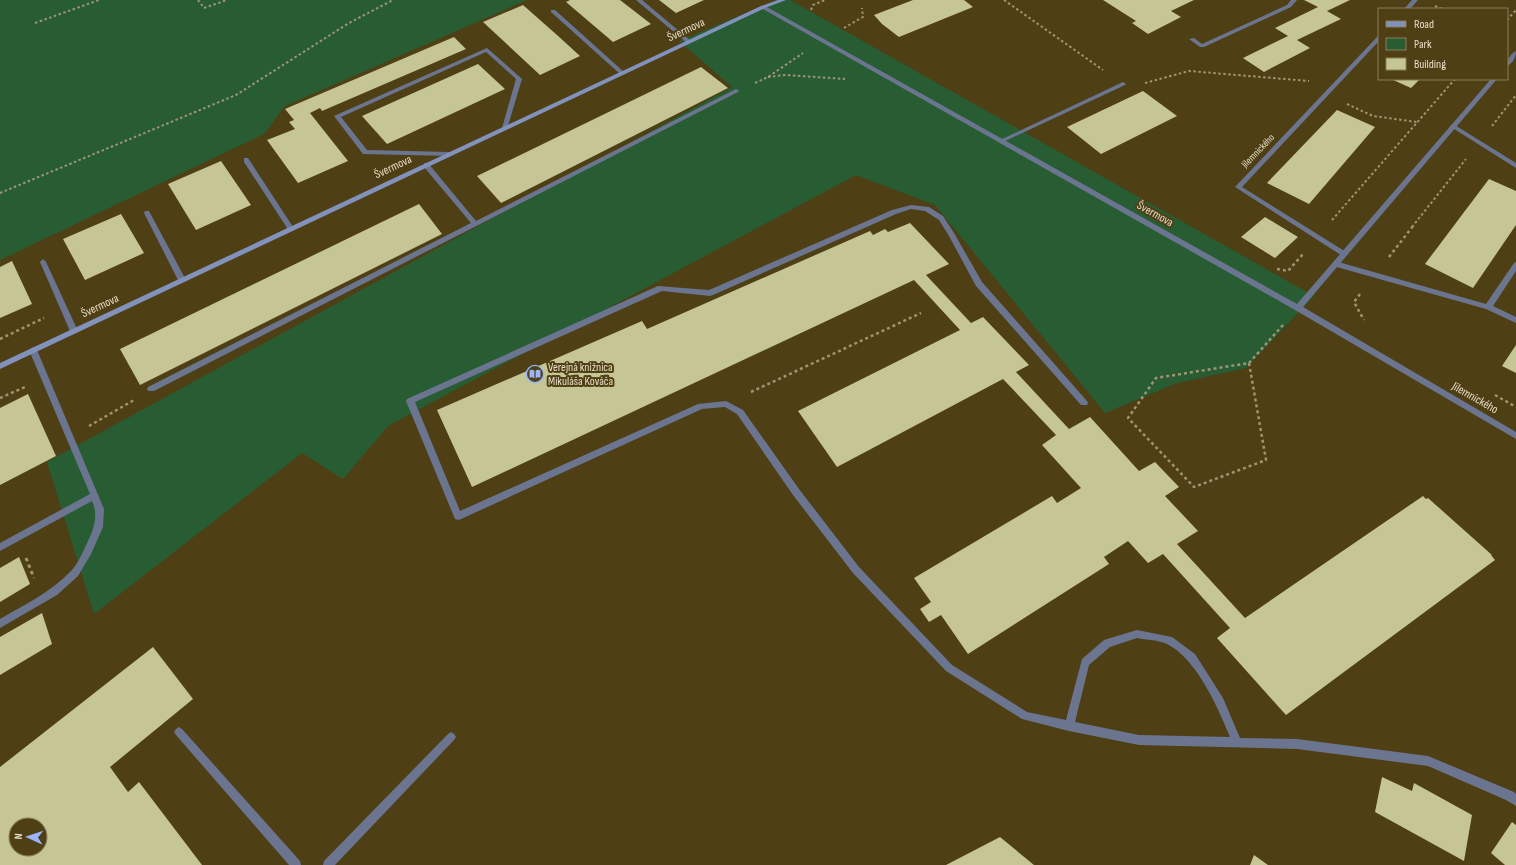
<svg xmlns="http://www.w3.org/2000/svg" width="1516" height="865" font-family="'Sofia Sans Condensed',sans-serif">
<rect width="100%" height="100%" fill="#4e3f14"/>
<g fill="#285d34">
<polygon points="0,0 527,0 285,106 264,134 0,260"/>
<polygon points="777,0 790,0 1314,296 1246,368 1177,383 1105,413 935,205 856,175 388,426 343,479 302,453 94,614 47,462 732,87 679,41"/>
</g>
<g fill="#c5c596" fill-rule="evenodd">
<polygon points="570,0 620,0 651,24 613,42 566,2"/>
<polygon points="659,0 704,0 676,13"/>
<polygon points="913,0 964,0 973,7 899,37 882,24 874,15"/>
<polygon points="1103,0 1194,0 1171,11 1181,17 1148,34 1132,23 1136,21"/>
<polygon points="1304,0 1350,0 1327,11 1341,19 1297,40 1310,48 1264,72 1243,58 1288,36 1275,28 1318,7"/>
<polygon points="523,5 557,35 580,56 540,75 483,22"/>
<polygon points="454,37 466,49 322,111 320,108 310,113 348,161 298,183 267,140 295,129 289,122 294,120 285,109"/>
<polygon points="478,64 505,89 387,144 362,116"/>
<polygon points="701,67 728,88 501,203 477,176"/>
<polygon points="1391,79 1420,79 1411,88"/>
<polygon points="1143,91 1177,116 1101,154 1067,127"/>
<polygon points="1337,110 1375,127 1309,204 1267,183"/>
<polygon points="221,161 251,205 196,230 168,184"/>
<polygon points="1489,179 1516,191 1516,225 1473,288 1425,264"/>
<polygon points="419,204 442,234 140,385 120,349"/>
<polygon points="121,214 144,253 85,280 63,239"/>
<polygon points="1265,217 1298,237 1275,258 1241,237"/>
<polygon points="910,223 949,264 926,275 971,323 983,317 1029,365 1016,372 1069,429 1090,417 1139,471 1155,462 1179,487 1165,496 1198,531 1177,544 1245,618 1423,496 1426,499 1428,498 1492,555 1491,555 1495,560 1286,715 1217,638 1230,628 1163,554 1148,563 1128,541 1104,557 1109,564 968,654 941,615 929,622 920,609 931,602 914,578 1052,496 1057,503 1081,488 1042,445 1056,435 1003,379 837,467 798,411 960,330 914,280 472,487 437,410 642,321 647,329 870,231 873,235 885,229 888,232"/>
<polygon points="12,261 32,304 0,318 0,267"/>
<polygon points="1516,345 1516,373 1502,366"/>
<polygon points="28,394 56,456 0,485 0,408"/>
<polygon points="19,557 30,584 0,602 0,568"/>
<polygon points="42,613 52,644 0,675 0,637"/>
<path d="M153,647L193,699L110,767L128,792L139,782L202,865H0V767ZM16,825H40V849H16Z"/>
<polygon points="1382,777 1412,791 1414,783 1472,815 1464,861 1375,812"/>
<polygon points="1512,822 1516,825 1516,865 1505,865 1491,853"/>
<polygon points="1000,837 1034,865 946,865"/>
<polygon points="1254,855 1268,865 1250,865"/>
</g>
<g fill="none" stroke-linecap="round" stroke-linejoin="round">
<g stroke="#a09474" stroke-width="2" stroke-dasharray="2.5 2.5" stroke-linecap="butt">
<polyline points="198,0 204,8 227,0"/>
<polyline points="1004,0 1103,70"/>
<polyline points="1435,6 1442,9"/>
<polyline points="811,10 813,5 825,0"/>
<polyline points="1507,20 1516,10"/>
<polyline points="35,23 99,0"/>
<polyline points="844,28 863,17 862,8"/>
<polyline points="768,77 785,75 845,79"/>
<polyline points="755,83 768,77 803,53"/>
<polyline points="1145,83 1189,71 1309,81"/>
<polyline points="1347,104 1373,116 1417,122"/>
<polyline points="1492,126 1516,95"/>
<polyline points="0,193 236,95 349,23 393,0"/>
<polyline points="1332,220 1455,79"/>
<polyline points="1412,227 1466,159"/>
</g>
<g stroke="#a09474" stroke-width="2.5" stroke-dasharray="3 3" stroke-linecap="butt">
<polyline points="1389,257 1413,226"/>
<polyline points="1277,269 1288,271 1304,253"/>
<polyline points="1360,294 1354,302 1364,320"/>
<polyline points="0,339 44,318"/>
<polygon points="1249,363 1266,460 1194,487 1128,418 1156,378"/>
<polyline points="1249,363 1283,325"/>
<polyline points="751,392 921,313"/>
<polyline points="1495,395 1516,407"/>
<polyline points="0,398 25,387"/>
<polyline points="89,426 134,400"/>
</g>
<polyline stroke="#a09474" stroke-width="3" stroke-dasharray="3.5 3.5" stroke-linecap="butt" points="26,558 34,578"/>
<g fill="#6b7590" fill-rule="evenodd">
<polygon points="636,0 642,0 691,41 691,43 687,43"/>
<polygon points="1291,0 1297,0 1291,7 1204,47 1200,47 1189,39 1194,38 1202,44 1287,5"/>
<polygon points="1412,0 1418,0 1410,9 1404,9"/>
<polygon points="551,10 555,10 624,72 624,74 620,74 551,12"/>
<polygon points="1379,36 1379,41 1242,187 1346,252 1347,254 1344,257 1235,187 1377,37"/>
<polygon points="487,48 522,79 507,129 503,129 502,128 516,79 486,52 341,117 367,150 449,152 452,154 451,156 363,154 334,116"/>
<polygon points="1123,82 1126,84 1125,85 1003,142 1001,143 998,141"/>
<polygon points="736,89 739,91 738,92 154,391 148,391 147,389 148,387 471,223 424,167 424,163 428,163 476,221"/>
<polygon points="1453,124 1516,163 1516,168 1451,127 1450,126"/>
<polygon points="244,158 248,158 293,227 293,231 289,231 244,162"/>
<path d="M911,205L929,207L943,216L954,233L982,282L1087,401L1088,403L1087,405H1081L976,286L949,236L939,220L925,211L911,209L896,214L713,295L710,296L662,291L415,402L460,511L698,404L726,401L743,410L799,489L859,567L952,665L1027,712L1066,720L1082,659L1104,640L1137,630L1172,637L1195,654L1223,698L1240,738L1297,739L1428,756L1514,792L1516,794V806L1506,800L1428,766L1297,749L1139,745L1069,731L1022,719L946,671L853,573L793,495L737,414L725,407L702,409L461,519L458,520L455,519L406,401L407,399L658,286L709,290L892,210ZM1137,638C1146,640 1159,640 1167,644C1197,659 1218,708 1230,737L1139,735L1075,722L1089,665L1110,647Z"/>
<polygon points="145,211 149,211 150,213 186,280 185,282 179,282 144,213"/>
<polygon points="43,259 46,262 78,331 77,333 71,333 70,331 40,262"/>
<polygon points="1335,261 1486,304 1514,263 1516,262 1516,271 1493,306 1516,317 1516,323 1486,309 1333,266 1332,264"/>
<path d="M33,347L37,350L104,509L103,527L91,554L78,576L57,595L0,628V619C24,605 51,592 71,571C79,563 84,549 89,539C95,526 98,514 92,501L0,551V543L90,494L29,350Z"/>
<polygon points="179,727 182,729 300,861 301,865 289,865 176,735 174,732 176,729"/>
<polygon points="451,732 454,734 456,737 454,740 335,865 323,865 324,861 448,734"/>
</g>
<g fill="#6b7590" fill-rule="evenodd">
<polygon points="761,6 765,6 1297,304 1491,79 1497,79 1303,307 1516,432 1516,439 1295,310 761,8"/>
<path d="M1516,51C1516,57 1513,63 1507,66C1507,60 1510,54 1516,51Z"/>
</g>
<polygon fill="#8292bc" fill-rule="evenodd" points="778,0 786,0 765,8 0,369 0,363 761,6"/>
</g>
<defs>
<symbol id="library-ring" viewBox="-11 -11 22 22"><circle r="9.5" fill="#4e3f14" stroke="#9ab5fd" stroke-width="1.5"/><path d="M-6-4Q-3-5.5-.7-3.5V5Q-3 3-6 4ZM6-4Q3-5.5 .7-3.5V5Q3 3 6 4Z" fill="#9ab5fd"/></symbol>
</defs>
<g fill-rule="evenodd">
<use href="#library-ring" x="525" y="364" width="20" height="20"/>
</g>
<g text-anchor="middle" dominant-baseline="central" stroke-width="4" stroke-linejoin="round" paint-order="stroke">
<g font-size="10" fill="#e6dcc6" stroke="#4e3f14">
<text transform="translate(1258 151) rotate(-46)">Jilemnického</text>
</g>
<g font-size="12" fill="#e6dcc6" stroke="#4e3f14">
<text transform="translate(686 30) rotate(-25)">Švermova</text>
<text transform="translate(393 167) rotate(-25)">Švermova</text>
<text transform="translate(1155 214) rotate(29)">Švermova</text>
<text transform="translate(100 306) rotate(-25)">Švermova</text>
<text transform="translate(1475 398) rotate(30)">Jilemnického</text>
</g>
<g font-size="12" fill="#e6dcc6" stroke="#4e3f14" text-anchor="start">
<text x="548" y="367">Verejná knižnica<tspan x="548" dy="14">Mikuláša Kováča</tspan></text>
</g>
</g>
<rect x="1378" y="8" width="130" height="72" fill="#4e3f14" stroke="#8b7e5b"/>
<rect x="1386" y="21" width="20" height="6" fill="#8292bc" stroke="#8b7e5b"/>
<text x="1414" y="28" font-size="12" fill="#e6dcc6">Road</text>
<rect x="1386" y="38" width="20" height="12" fill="#285d34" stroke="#8b7e5b"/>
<text x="1414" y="48" font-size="12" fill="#e6dcc6">Park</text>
<rect x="1386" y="58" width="20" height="12" fill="#c5c596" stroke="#8b7e5b"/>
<text x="1414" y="68" font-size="12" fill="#e6dcc6">Building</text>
<g transform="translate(28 837) rotate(273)"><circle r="19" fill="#4e3f14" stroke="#8b7e5b"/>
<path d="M0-3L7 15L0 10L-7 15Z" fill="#9ab5fd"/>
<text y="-6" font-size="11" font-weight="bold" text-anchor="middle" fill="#e6dcc6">N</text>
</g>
</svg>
